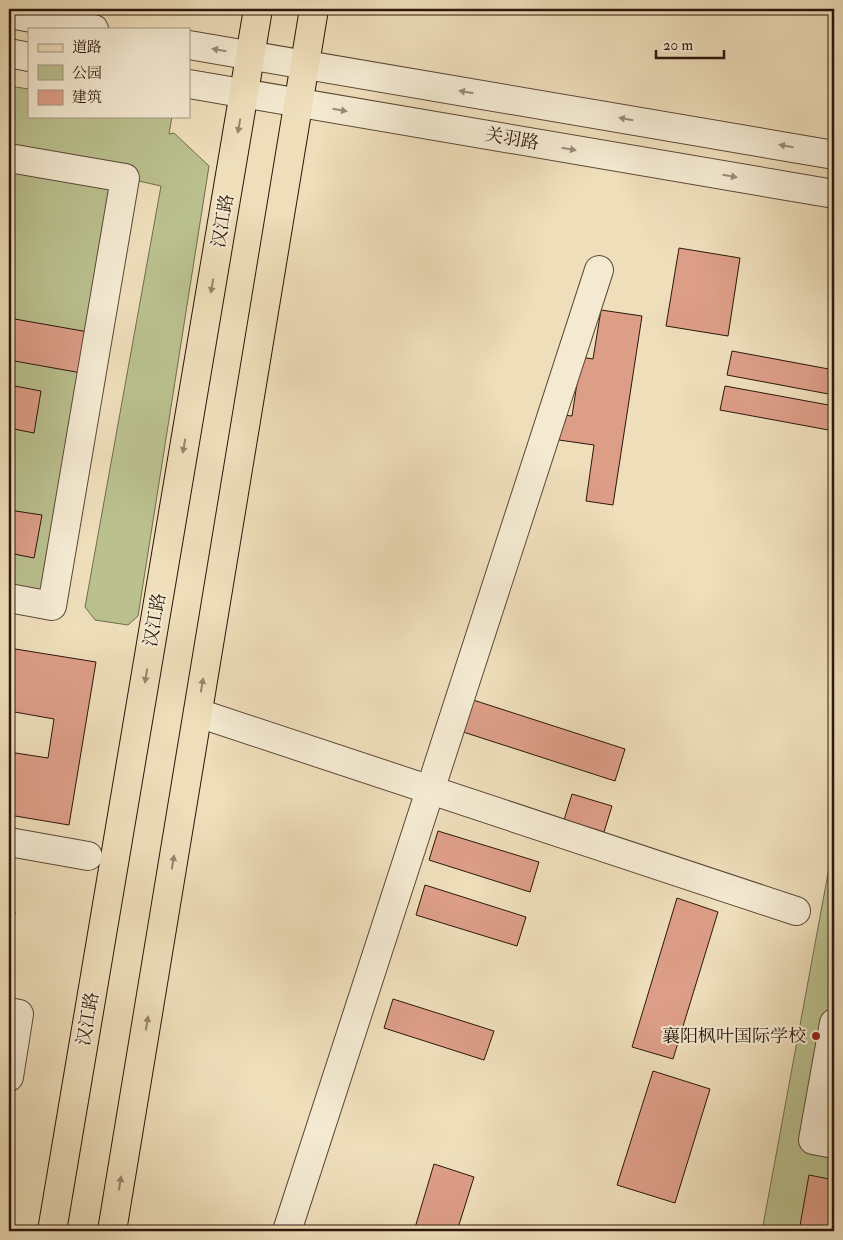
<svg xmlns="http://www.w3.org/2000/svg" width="843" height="1240" font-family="'IM FELL Double Pica','Noto Serif SC',serif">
<rect width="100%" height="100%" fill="#eedeba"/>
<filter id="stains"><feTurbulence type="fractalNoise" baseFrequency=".004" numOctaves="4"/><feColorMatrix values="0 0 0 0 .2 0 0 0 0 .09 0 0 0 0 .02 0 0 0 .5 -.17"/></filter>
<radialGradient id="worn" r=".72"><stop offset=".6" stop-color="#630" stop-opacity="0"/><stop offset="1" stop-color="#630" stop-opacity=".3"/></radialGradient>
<g fill="#bac18f" stroke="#736c4d">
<polygon points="9,86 29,89 29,116 172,116 169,134 174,133 209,166 138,616 128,625 95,620 85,607 161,186 125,178 52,606 9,598"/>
<polygon points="834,841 834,1231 762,1231"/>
</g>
<g fill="#dd9e88" stroke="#2c160b">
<polygon points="679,248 740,258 728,336 666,326"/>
<polygon points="601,310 642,316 613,505 586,501 594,445 559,440 563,415 572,416 581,357 593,359"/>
<polygon points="9,318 94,333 87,374 9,360"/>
<polygon points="732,351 834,370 834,395 727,375"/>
<polygon points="9,385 41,391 34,433 9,428"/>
<polygon points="725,386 834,406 834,431 720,410"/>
<polygon points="9,510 42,515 34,558 9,553"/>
<polygon points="9,648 96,662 69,825 9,815 9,752 48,758 54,719 9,711"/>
<polygon points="470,699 625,749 615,781 460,731"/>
<polygon points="572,794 612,806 604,832 564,820"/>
<polygon points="438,831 539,862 530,892 429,860"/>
<polygon points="425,885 526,917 517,946 416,915"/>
<polygon points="677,898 718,912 673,1059 632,1047"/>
<polygon points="9,911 15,912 9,949"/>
<polygon points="393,999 494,1031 484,1060 384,1028"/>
<polygon points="653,1071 710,1089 675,1203 617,1185"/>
<polygon points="434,1164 474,1177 457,1231 414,1231"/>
<polygon points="809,1175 834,1180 834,1231 799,1231"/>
</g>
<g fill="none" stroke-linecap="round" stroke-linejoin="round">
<defs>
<g id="minor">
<polyline points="9,14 94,29"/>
<polyline points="189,45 834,155"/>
<polyline points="9,53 29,57"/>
<polyline points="189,84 834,194"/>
<polyline points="9,158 125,178 52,606 9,598"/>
<polyline points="198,713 796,911"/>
<polyline points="9,842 88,856"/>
<polyline points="9,1012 19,1014 9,1077"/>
<polyline points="834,1023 813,1140 834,1144"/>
<polyline points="287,1231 599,270"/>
</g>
<g id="major">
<polyline points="52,1231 258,9"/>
<polyline points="112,1231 314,9"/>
</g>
</defs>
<use href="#minor" stroke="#5c4837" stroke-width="30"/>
<use href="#major" stroke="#2c160b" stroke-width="30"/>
<use href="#minor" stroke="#f4ead2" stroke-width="28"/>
<use href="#major" stroke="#eedeba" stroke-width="28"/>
</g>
<defs><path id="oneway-solid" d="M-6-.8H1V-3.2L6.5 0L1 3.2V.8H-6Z" transform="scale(1.25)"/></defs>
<g fill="#9a8b78">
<use href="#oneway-solid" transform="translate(219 50) rotate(-170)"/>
<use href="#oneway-solid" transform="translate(466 92) rotate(-170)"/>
<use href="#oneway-solid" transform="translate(340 110) rotate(10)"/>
<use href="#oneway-solid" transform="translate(626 119) rotate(-170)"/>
<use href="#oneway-solid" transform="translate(786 146) rotate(-170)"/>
<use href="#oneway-solid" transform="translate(569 149) rotate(10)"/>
<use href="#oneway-solid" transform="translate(730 176) rotate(10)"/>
</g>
<g fill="#97846b">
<use href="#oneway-solid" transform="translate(239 126) rotate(100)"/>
<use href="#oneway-solid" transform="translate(212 286) rotate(100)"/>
<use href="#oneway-solid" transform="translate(184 446) rotate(100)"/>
<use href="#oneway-solid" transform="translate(146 676) rotate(99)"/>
<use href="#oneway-solid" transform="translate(202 685) rotate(-81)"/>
<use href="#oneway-solid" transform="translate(173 862) rotate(-81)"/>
<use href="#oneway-solid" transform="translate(147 1023) rotate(-81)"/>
<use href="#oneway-solid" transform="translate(120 1183) rotate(-81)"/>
</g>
<circle fill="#8f2418" stroke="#f4ead2" stroke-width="2" cx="816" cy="1036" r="5"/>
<g text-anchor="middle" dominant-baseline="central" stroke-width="4" stroke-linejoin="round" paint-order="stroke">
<g font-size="18" fill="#2c160b" stroke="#f4ead2">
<text transform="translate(512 139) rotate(10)">关羽路</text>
<text transform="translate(223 221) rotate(-80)">汉江路</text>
<text transform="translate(155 620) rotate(-80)">汉江路</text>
<text transform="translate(88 1019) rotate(-80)">汉江路</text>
</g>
<g font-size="18" fill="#2c160b" stroke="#f4ead2" text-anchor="end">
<text x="806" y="1036">襄阳枫叶国际学校</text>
</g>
</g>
<rect width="843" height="1240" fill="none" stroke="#eedeba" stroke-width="30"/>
<rect x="10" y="10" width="823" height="1220" fill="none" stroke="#2c160b" stroke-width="2.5"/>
<rect x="15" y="15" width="813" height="1210" fill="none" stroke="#2c160b"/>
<rect x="28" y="28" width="162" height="90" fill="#f4ead2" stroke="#a49582"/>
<rect x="38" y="44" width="25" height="8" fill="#eedeba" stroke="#a49582"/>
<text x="72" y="52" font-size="15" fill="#2c160b">道路</text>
<rect x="38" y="65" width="25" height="15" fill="#bac18f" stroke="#a49582"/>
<text x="72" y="78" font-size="15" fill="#2c160b">公园</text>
<rect x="38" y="90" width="25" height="15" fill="#dd9e88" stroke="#a49582"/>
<text x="72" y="102" font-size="15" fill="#2c160b">建筑</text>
<path d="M656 50v8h68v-8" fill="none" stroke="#2c160b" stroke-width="2.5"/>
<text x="663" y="50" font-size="15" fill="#2c160b" stroke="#f4ead2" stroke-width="4" paint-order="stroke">20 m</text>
<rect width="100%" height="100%" filter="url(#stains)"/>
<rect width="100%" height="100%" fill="url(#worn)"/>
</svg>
